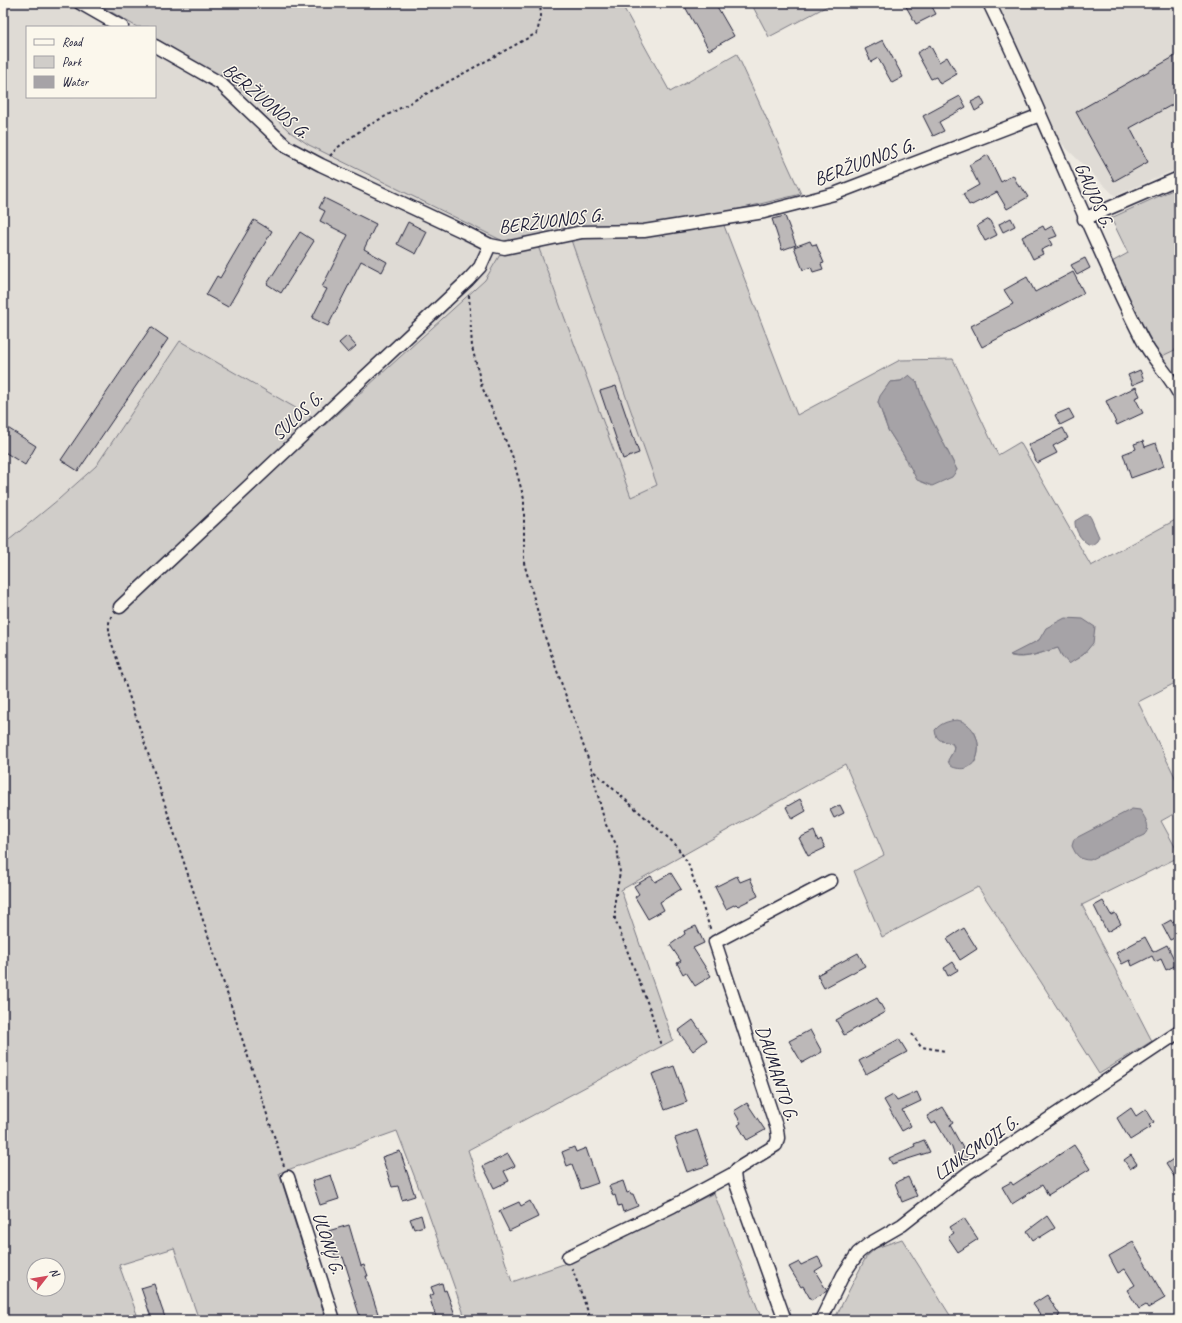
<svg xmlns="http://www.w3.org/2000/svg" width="1182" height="1323" font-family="Caveat,sans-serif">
<rect width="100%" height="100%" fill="#eeeae2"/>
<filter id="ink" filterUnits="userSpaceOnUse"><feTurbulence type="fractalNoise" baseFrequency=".025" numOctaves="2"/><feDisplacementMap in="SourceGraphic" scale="8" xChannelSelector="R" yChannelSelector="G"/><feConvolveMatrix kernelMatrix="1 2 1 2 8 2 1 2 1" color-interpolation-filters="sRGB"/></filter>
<g filter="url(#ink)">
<g fill="#dfdbd5">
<polygon points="3,3 96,3 137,27 27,27 27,97 155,97 155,38 239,87 264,107 290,132 309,145 503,241 501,253 485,280 325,425 180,341 96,466 59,499 3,545"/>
<polygon points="997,3 1179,3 1179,168 1115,196 1062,144"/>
<polygon points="571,240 657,485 631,497 538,246"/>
<polygon points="1179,348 1179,386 1160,357"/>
</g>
<g fill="#d0cdc9" stroke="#797882" fill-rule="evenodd">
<polygon points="96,3 621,3 670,92 737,54 801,194 719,214 653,225 588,227 528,239 503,241 309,145 290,132 264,107 239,87 155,38 155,27 137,27"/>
<polygon points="751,3 833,3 769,37"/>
<polygon points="1179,187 1179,348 1160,357 1110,263 1128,253 1111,218"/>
<path d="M723,223L797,415L900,360L953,359L998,455L1020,442L1091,566L1179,518V681L1138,702L1179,785V811L1161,821L1179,854V857L1082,905L1152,1041L1099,1074L1041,982L978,887L882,937L854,871L884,855L845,764L621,890L673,1040L468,1150L512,1282L578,1259L714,1193L762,1320H466L425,1204L397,1131L279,1173L326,1320H199L174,1248L119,1265L139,1320H3V545L59,499L96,466L180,341L325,425L485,280L501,253L538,246L631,497L657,485L571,240ZM901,381L917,382L924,404L957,470L908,466L904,455L888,430L878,402L890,382ZM1039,640L1084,654L1077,659L1062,656L1058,648C1042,652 1027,660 1011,656ZM974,731C979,742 980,751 975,762L950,757L954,749L953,745L949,742L941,741ZM34,1265H58V1289H34Z"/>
<polygon points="902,1239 953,1320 834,1320 866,1257 876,1248"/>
</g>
<g fill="#a6a3a7" stroke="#716f7c">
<polygon points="909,375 917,382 924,404 957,470 952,477 932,486 917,480 904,455 888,430 878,402 880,396 890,382 901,381"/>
<path d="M1085,515H1089L1091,518L1099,537L1097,541L1092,545C1083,544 1074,530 1075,521Z"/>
<path d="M1065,618L1083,619L1095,627L1093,643L1084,654L1069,664L1062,656L1058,648C1041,652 1027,660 1010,655L1039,640L1046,628Z"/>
<path d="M957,720C986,725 985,775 956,768C951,767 949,765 948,760L953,752L954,746L952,743C943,741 936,742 935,730C941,723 948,721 957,720Z"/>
<path d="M1132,809L1140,810C1145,818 1152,827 1144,835L1090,860C1079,860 1076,855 1072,846L1074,839Z"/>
</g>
<g fill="#bcb8b8" stroke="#22223b">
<polygon points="683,3 715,3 734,36 709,50"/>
<polygon points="904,3 930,3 936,14 916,24"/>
<polygon points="883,40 903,77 892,83 878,58 871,62 865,49"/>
<polygon points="930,45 939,62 947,57 957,74 940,84 936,77 931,79 917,53"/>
<polygon points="1179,54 1179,101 1130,128 1148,162 1114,181 1076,112"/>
<polygon points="960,96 966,107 939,122 944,131 933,136 923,116"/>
<polygon points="981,97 985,105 975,111 971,102"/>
<polygon points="988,155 1001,182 1013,175 1019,187 1021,186 1028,197 1007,209 997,192 972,205 971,204 969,205 963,194 979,185 969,165"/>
<polygon points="324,198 376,224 364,249 387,262 382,272 361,261 328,326 312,318 327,289 322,287 348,235 320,221 325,211 319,208"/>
<polygon points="785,216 796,245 782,250 772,219"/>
<polygon points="1011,218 1015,226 1003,232 999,224"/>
<polygon points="989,219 997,235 985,241 977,226"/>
<polygon points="254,220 272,231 228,307 206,295 217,276 220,278"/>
<polygon points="408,222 427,232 416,254 397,244"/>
<polygon points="1043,226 1045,230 1052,226 1057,236 1049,239 1052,245 1041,250 1043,254 1033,259 1022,237"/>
<polygon points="300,232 314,241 281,293 267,284"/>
<polygon points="810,241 812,245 816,244 824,263 821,264 823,269 813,272 811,267 803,270 794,247"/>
<polygon points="1085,258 1090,268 1077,275 1071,265"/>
<polygon points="1073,272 1084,293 982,347 971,326 1013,304 1004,290 1027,277 1035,292"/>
<polygon points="151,327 168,339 78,471 61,460"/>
<polygon points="347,336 356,346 348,353 339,343"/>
<polygon points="1140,370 1144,380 1132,385 1128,375"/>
<polygon points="616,386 639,453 623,459 600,391"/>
<polygon points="1136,387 1140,396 1135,398 1143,413 1117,425 1106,401"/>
<polygon points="1069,409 1074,418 1060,425 1055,415"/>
<polygon points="3,425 36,446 25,465 3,451"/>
<polygon points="1063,428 1068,438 1053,446 1057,453 1037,463 1028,445"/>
<polygon points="1143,441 1145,447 1156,443 1164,466 1131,478 1123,454 1136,449 1134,444"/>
<polygon points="800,799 806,811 792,819 786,807"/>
<polygon points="840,805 844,813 834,818 830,810"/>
<polygon points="814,831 818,841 821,839 825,848 808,856 799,838"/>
<polygon points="671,873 681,889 660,902 664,910 648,919 635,897 639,894 634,886 651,876 655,882"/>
<polygon points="737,876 740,882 750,878 758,896 738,906 736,904 726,909 715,887"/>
<polygon points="1103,901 1111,915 1115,913 1121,924 1107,932 1094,906"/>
<polygon points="1179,918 1179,936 1170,940 1162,925 1171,920 1172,922"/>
<polygon points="696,926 704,943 693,948 711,976 695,986 686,972 683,974 677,963 681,961 670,945 685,934 684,931"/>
<polygon points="964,928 977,949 960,960 947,939"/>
<polygon points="1145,937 1153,952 1167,945 1177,965 1166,970 1161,959 1155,962 1152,956 1132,966 1130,960 1122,964 1116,953"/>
<polygon points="858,953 865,966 824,988 817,975"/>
<polygon points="953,962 958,970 948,976 944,968"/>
<polygon points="877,998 885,1012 844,1035 836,1020"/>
<polygon points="693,1020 707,1040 693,1051 678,1031"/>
<polygon points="810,1030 822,1052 802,1063 789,1041"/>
<polygon points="899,1039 907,1052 866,1074 859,1061"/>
<polygon points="674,1066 687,1102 665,1110 652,1074"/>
<polygon points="917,1092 921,1101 902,1110 911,1126 902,1131 884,1100 893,1095 897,1101"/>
<polygon points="747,1103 765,1130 747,1140 738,1125 741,1123 734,1111"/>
<polygon points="943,1107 953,1123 950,1125 969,1159 958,1165 951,1145 950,1146 936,1122 932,1124 927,1116"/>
<polygon points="1131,1108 1136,1116 1146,1109 1154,1122 1149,1125 1151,1127 1130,1140 1117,1118"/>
<polygon points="697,1130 709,1165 687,1172 675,1138"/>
<polygon points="924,1140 930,1152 892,1164 889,1158 915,1146 914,1144"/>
<polygon points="1074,1145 1090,1169 1048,1195 1042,1185 1012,1204 1002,1187 1011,1182 1013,1185"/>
<polygon points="574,1147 576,1152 586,1148 598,1183 581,1189 572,1164 567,1166 562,1152"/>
<polygon points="400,1151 415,1196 402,1200 398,1186 392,1187 382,1157"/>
<polygon points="508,1154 515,1166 504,1171 509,1181 494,1188 483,1166"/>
<polygon points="1131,1155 1137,1164 1130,1169 1124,1160"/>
<polygon points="1179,1155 1179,1184 1166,1164"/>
<polygon points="331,1175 339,1199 320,1205 312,1181"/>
<polygon points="908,1177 917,1196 902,1202 895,1183"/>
<polygon points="623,1181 627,1193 630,1192 631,1194 633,1194 638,1206 623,1212 621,1205 618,1206 615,1195 613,1196 609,1186"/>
<polygon points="530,1201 538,1217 509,1231 499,1211 519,1202 521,1206"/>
<polygon points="421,1215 424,1226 414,1229 410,1219"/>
<polygon points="1047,1216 1055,1228 1039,1238 1039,1236 1033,1240 1027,1231"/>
<polygon points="964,1218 978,1239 958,1252 948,1237 954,1233 950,1227"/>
<polygon points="349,1225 361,1266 364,1265 368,1276 366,1276 380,1320 361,1320 348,1280 350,1279 343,1257 336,1259 328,1231"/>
<polygon points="1133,1242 1165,1298 1148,1308 1146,1305 1139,1309 1127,1290 1135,1285 1125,1269 1118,1273 1109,1256"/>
<polygon points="818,1257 823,1266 815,1271 827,1291 811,1300 803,1286 801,1287 789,1267 799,1262 801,1265"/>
<polygon points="442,1283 444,1291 446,1290 457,1320 437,1320 429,1296 434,1294 431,1287"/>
<polygon points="154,1284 161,1306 166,1320 152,1320 141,1288"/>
<polygon points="1047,1295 1060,1315 1058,1316 1061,1320 1044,1320 1033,1304"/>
</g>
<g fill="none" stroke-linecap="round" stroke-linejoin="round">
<defs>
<g id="street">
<polyline points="80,3 122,27"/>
<path d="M989,3C1043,113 1086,229 1142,339C1152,359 1169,374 1179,394"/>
<polyline points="155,46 220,83 287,147 321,165 464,232 490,245 505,248 582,232 644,231 764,212 834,194 1040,115"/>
<polyline points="1084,219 1179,178"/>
<polyline points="120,607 468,280 480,267 490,245"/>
<polyline points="288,1177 334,1320"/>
<polyline points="568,1257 673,1206 734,1173"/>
<polyline points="785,1320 735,1181 734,1173 737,1169 776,1145 778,1138 777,1129 715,942 831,881"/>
<polyline points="821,1320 843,1275 858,1253 869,1244 902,1225 968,1173 1179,1032"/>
</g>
</defs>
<use href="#street" stroke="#22223b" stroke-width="15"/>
<g stroke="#22223b" stroke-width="2" stroke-dasharray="3 3" stroke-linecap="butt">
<polyline points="330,156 337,148 364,128 537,33 541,16 540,3"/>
<polyline points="469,295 472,347 482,387 512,455 524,499 524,563 544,634 592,770 675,844 688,863 711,931"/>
<path d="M112,616C106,623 110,636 112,644L284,1166"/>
<polyline points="592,772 605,823 617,846 620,873 615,900 615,919 651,1012 661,1046"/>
<polyline points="912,1034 921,1047 946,1051"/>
<polyline points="572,1268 591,1320"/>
</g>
<use href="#street" stroke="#fbf7ec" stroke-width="12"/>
</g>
</g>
<g text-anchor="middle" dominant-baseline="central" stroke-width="3" stroke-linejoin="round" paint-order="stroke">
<g font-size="19" fill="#22223b" stroke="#fbf7ec">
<text transform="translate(266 101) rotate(40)">BERŽUONOS G.</text>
<text transform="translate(864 162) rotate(-20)">BERŽUONOS G.</text>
<text transform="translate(1094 195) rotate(66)">GAUJOS G.</text>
<text transform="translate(551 221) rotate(-7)">BERŽUONOS G.</text>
<text transform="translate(297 416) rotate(-43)">SULOS G.</text>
<text transform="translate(777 1073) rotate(72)">DAUMANTO G.</text>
<text transform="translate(976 1148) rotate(-35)">LINKSMOJI G.</text>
<text transform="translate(328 1243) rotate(72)">ULONŲ G.</text>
</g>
</g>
<rect width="1182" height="1323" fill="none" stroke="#fbf7ec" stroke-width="16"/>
<rect x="8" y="8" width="1166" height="1307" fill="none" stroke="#22223b" stroke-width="1.5" filter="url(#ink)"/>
<rect x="26" y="26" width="130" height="72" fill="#fbf7ec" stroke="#a4a2a5"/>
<rect x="34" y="39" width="20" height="6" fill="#fbf7ec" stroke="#a4a2a5"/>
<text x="62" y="46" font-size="12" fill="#22223b">Road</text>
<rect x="34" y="56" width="20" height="12" fill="#d0cdc9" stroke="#a4a2a5"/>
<text x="62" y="66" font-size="12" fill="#22223b">Park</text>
<rect x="34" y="76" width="20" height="12" fill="#a6a3a7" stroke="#a4a2a5"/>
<text x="62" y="86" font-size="12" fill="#22223b">Water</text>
<g transform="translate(46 1277) rotate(59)"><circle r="19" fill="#fbf7ec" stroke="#a4a2a5"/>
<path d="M0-3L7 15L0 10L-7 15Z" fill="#d1495b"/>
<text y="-6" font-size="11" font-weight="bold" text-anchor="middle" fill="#22223b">N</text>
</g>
</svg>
